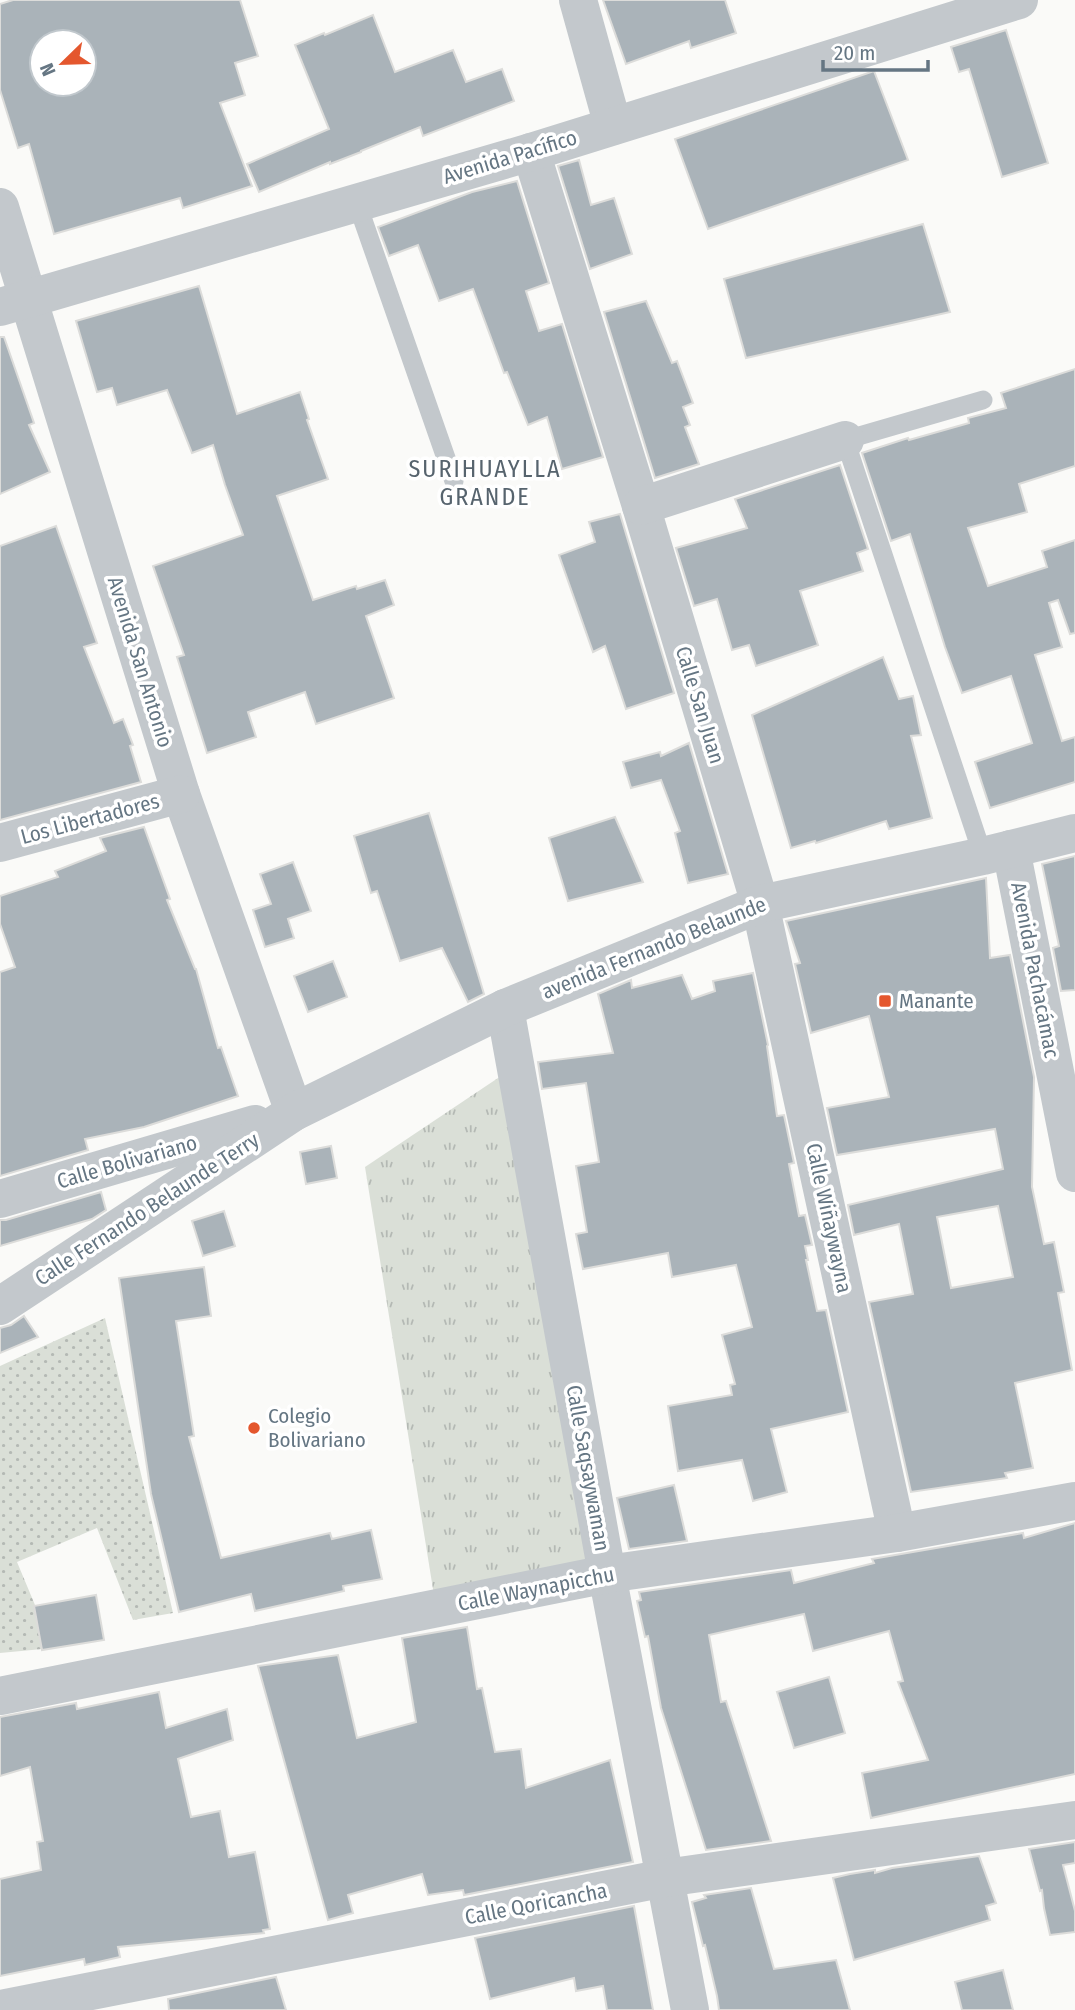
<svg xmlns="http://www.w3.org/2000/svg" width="1075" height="2010" font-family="'Fira Sans Condensed',sans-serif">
<defs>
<pattern id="grass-dots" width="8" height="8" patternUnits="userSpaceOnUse" patternTransform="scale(1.75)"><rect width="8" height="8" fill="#dadfd7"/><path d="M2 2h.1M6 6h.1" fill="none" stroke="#b4b9b4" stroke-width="1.8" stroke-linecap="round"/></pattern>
<pattern id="park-tufts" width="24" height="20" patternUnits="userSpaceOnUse" patternTransform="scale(1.75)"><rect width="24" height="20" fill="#dadfd7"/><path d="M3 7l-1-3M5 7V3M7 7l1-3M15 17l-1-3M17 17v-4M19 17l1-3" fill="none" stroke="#b4b9b4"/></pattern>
</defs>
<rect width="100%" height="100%" fill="#fafaf8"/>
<polygon fill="url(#grass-dots)" points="105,1318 173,1613 133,1620 97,1528 17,1562 53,1648 0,1653 0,1366"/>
<polygon fill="url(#park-tufts)" points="513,1068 608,1581 437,1614 365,1167"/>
<g fill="#aab3b9" stroke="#dcdcda" stroke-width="2" fill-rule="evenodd">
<path d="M13,0H240L258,56L235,63L245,95L220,103L252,186L183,208L180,198L54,234L29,144L18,148L0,90V4ZM42,42H84V84H42Z"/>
<polygon points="603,0 725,0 736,33 691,48 689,41 626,64"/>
<polygon points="373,15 395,72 453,50 466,82 502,69 514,101 423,136 420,127 361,151 361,152 330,164 330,162 259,192 247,164 329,129 295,45 324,33 325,35"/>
<polygon points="1006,30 1048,163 1002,177 969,69 959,72 951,47"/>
<polygon points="874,71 908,160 708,229 675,139"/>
<polygon points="579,160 591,205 614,198 632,254 590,269 558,166"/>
<polygon points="517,181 549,283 526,291 539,331 562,324 603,457 562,469 547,417 528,425 507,372 504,373 473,289 439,301 418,245 389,256 378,227 472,192"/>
<polygon points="923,224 950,312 746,358 724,279"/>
<polygon points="199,286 237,414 300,392 309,419 307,420 328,479 277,496 313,600 356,586 357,589 385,580 394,605 366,616 394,698 316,724 305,692 248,712 256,737 207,753 177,657 184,655 153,566 243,535 225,485 213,445 192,453 167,390 117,405 112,388 97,392 76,321"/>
<polygon points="646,301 672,363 677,361 693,403 683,407 690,425 685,427 699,464 655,478 604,312"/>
<polygon points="0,337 4,337 34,423 29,425 50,472 0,494"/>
<polygon points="1075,369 1075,466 1019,484 1027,512 968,528 988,586 1047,567 1042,551 1075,540 1075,633 1070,634 1058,600 1049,603 1062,647 1035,655 1062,741 1075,737 1075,782 990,808 975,762 1032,743 1011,676 962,693 945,647 910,534 891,541 862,453 908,438 909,440 969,423 968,418 1006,408 1001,393"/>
<polygon points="840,465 868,549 857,553 863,571 800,591 818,645 756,666 749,645 732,650 717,599 694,606 676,548 747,528 735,499"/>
<polygon points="620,514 674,693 626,709 605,646 593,652 559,555 595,542 589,522"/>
<polygon points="56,526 97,643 84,647 114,723 123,719 133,745 130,746 141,782 0,820 0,546"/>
<polygon points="883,657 899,699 913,696 921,735 911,736 932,818 889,829 886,821 816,843 815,841 791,848 752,715"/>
<polygon points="689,743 728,874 688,883 675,833 680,831 661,780 631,788 623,762 660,752 661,756"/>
<polygon points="429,813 484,994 468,1002 442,948 400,961 377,891 371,893 354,836"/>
<polygon points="615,817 643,882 568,901 549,838"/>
<polygon points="144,827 170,899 167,900 195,969 196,969 218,1048 221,1047 238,1096 144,1127 85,1139 88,1150 0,1176 0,972 15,967 0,924 0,896 58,877 55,871 106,851 100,838"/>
<polygon points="1075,856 1075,990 1061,991 1053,948 1059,946 1042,864"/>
<polygon points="293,862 311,911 288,919 294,938 265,947 253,910 271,904 260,874"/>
<path d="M986,878L990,958L1010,955L1034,1077L1032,1187L1044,1244L1054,1242L1064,1292L1058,1293L1072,1370L1015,1383L1033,1468L1005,1473L1007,1478L911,1492L869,1302L913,1294L899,1224L854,1235L848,1205L1003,1169L995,1129L837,1155L827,1108L889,1097L869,1016L811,1033L795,964L800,963L786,921ZM998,1206L1013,1277L951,1288L937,1217Z"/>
<polygon points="333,961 347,997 308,1012 294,976"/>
<polygon points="753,973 768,1045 767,1046 777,1116 784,1115 794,1163 789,1164 799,1216 805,1215 812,1245 805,1246 808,1260 806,1260 817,1311 826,1310 848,1412 771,1429 787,1492 753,1501 742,1460 678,1471 668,1406 732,1395 730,1385 735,1384 722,1335 752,1327 736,1265 672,1277 668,1253 583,1269 576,1234 587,1232 576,1166 599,1162 586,1083 542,1089 538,1062 613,1053 598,994 631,980 632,988 682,975 692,999 715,991 713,981"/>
<polygon points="331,1146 337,1178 306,1184 300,1152"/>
<polygon points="101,1192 106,1210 92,1219 0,1246 0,1220 6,1220"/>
<polygon points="224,1211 235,1246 203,1256 192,1221"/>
<polygon points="204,1267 211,1316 176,1321 194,1436 189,1437 221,1558 330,1533 332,1539 371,1530 382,1579 343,1586 344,1591 255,1611 251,1594 179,1612 151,1494 119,1278"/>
<polygon points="24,1316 38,1337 0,1353 0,1328 11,1325"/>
<polygon points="674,1485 687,1541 629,1549 617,1498"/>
<polygon points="1075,1523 1075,1774 871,1818 862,1773 928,1760 898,1682 903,1681 889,1631 813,1651 804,1614 709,1635 721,1702 726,1701 771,1841 706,1850 661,1708 648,1636 645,1637 637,1601 641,1600 639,1592 791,1570 794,1583 874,1563 872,1559 1023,1533 1024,1538"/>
<polygon points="96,1595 104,1640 42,1650 34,1606"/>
<polygon points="467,1627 477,1689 482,1688 495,1752 521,1749 526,1788 610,1760 633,1862 464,1895 463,1890 428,1895 422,1874 348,1895 353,1913 328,1920 258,1666 338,1655 357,1738 416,1722 402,1638"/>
<polygon points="829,1677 845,1733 794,1748 777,1692"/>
<polygon points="159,1692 166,1728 227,1709 233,1740 178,1759 191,1817 220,1811 229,1857 255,1852 270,1929 263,1930 264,1933 118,1947 120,1957 85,1965 84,1959 0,1976 0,1879 41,1870 37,1842 43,1841 30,1767 0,1776 0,1717 76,1703 77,1709"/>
<polygon points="1075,1842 1075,1863 1063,1865 1075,1911 1075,1932 1050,1935 1044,1908 1042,1890 1040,1891 1029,1849"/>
<polygon points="979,1856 996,1903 986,1906 990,1920 854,1960 833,1878 850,1874 875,1870 875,1873 892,1868"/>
<polygon points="751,1888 774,1969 836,1960 850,2010 719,2010 717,1996 705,1945 703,1946 692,1902 706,1898 704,1895"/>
<polygon points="634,1906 653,2010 607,2010 603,1986 576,1991 574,1978 490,1999 475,1938"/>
<polygon points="1003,1970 1013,2010 962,2010 955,1982"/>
<polygon points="276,1977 286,2010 169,2010 168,1999"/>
</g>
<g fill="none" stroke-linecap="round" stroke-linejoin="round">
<g stroke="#c3c8cc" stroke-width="19">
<polyline points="357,203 454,481"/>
<polyline points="983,400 845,440 983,856"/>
</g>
<g stroke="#c3c8cc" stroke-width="38">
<polyline points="578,0 613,126"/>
<polyline points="531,152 641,506 760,904 897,1533"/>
<polyline points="0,207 181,794 294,1112"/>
<polyline points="0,307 531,152 1019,0"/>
<polyline points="641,506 845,440"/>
<polyline points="0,843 181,794"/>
<polyline points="1011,849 1075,1173"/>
<polyline points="505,1008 607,1574 690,2010"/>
<polyline points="0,1199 255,1124"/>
<polyline points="0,1306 294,1112 505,1008 760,904 983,856 1075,833"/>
<polyline points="0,1696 607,1574 897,1533 1075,1501"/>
<polyline points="0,2009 665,1878 1075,1820"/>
</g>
</g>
<g fill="#e4572e" stroke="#fff" stroke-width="2.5">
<rect x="878" y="994" width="14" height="14" rx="3.5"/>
<circle cx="254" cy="1428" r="7"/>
</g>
<g text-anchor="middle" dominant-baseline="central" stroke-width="7" stroke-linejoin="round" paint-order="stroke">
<g font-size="21" fill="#657683" stroke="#fff">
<text transform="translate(510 157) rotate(-17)">Avenida Pacífico</text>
<text transform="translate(140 662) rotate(73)">Avenida San Antonio</text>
<text transform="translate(700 705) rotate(73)">Calle San Juan</text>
<text transform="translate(90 819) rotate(-15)">Los Libertadores</text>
<text transform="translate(654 948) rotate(-22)">avenida Fernando Belaunde</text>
<text transform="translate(1035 970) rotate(79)">Avenida Pachacámac</text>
<text transform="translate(127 1162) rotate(-16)">Calle Bolivariano</text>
<text transform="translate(147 1209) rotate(-33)">Calle Fernando Belaunde Terry</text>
<text transform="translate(829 1218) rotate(78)">Calle Wiñaywayna</text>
<text transform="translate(588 1468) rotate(80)">Calle Saqsaywaman</text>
<text transform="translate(536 1589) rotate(-11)">Calle Waynapicchu</text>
<text transform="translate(536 1904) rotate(-11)">Calle Qoricancha</text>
</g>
<g font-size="21" fill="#657683" stroke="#fff" text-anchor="start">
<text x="899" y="1001">Manante</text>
<text x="268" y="1416">Colegio<tspan x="268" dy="24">Bolivariano</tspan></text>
</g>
<g font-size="24" letter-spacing="2" fill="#57646e" stroke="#fff">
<text x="485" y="469">SURIHUAYLLA<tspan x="485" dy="28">GRANDE</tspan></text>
</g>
</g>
<g transform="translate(63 63) rotate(247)"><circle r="33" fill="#ffffff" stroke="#c1c8cd" stroke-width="2"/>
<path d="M0-5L12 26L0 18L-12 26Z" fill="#e4572e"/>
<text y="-10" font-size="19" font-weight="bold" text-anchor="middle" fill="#657683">N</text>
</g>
<path d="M823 60v10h105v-10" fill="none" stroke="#657683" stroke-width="3.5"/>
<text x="834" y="60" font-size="21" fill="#657683" stroke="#ffffff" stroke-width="5" paint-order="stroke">20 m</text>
</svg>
